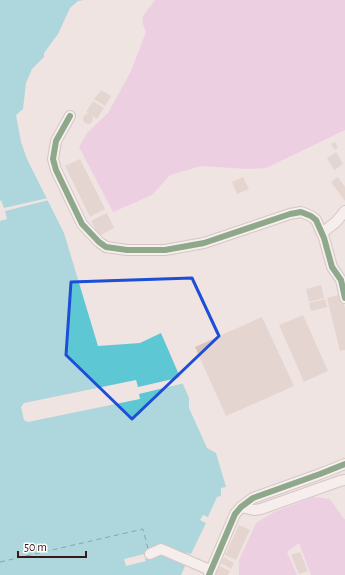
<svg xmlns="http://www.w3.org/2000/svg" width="345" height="575" font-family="'Alegreya Sans',sans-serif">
<rect width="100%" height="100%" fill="#efe4e2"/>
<g fill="#ebb7e3">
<polygon points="155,0 345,0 345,130 266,168 247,169 201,166 170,175 152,195 113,212 79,147 87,133 108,113 131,71 146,32 142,22 143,16"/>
<polygon points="314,497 330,499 344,519 345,519 345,575 311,575 299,543 287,552 297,575 239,575 239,560 256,523 274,512"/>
</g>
<polygon fill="#5ec7d4" points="0,0 84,0 78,1 70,8 58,34 44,53 44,57 32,69 26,83 23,109 16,115 21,142 27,159 64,233 98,346 140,343 161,333 189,398 189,408 207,448 216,453 226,487 221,488 221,496 217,497 208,517 203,515 200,520 206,523 191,554 186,553 181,563 185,566 181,575 0,575"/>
<g fill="#efe4e2">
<polygon points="48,198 49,200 5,211 7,219 0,221 0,201 1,200 4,208"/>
<polygon points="182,377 185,383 139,394 140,399 28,422 24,420 21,407 24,403 136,380 138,387"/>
<polygon points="161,543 187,555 161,552 160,554 145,559 146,561 126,566 124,559 144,554 145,556 157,551"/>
</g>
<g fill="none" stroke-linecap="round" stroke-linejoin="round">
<polyline stroke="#075b65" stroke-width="1" stroke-dasharray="5 4" stroke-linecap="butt" points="0,562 143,529 148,549"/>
</g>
<g fill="#d9c4ba">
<polygon points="101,90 111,96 105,106 94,99"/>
<polygon points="93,101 104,108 97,119 86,112"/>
<circle cx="88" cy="119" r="5"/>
<polygon points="335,142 338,148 335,150 331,144"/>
<polygon points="336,152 343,164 334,170 327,158"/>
<polygon points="80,159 105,209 90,217 65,166"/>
<polygon points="243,177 249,189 237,194 232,182"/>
<polygon points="338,177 345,187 345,201 331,182"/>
<polygon points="107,213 114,228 99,236 91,221"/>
<polygon points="321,285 324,298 309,302 306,289"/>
<polygon points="342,294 345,308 345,350 340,351 327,298"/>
<polygon points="325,299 327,307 311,311 309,303"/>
<polygon points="303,315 328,371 304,382 279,325"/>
<polygon points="262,317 294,386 226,416 195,347"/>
<polygon points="239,525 250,530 236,560 225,555"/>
<polygon points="300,552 308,571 299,574 291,555"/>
<polygon points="224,557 234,563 231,569 221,563"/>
<polygon points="220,566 230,571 228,575 215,575"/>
</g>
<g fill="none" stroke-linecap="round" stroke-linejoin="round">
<defs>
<g id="minor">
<polyline points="70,116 56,141 53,159 56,170 82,224 99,242 106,247 127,250 165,250 204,243 290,214 301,212 311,216 316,220 324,238 332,267 341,280 345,298"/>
<polyline points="322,233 336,222 345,211"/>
<polyline points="241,507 254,510 261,509 340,481 345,480"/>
<polyline points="150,554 161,549 210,570"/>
<polyline points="209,575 235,514 241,507 253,498 320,474 345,464"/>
</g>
</defs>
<use href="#minor" stroke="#b7a3a0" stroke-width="12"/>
<use href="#minor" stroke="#fdfbfb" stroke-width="10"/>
<defs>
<g id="cycleway">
<polyline points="70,116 56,141 53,159 56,170 82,224 99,242 106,247 127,250 165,250 204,243 290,214 301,212 311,216 316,220 324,238 332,267 341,280 345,298"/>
<polyline points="209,575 235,514 241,507 253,498 320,474 345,464"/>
</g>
</defs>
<use href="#cycleway" stroke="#fff" stroke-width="8"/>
<use href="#cycleway" stroke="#1b5e20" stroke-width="6"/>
</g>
<path d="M0 0H345V575H0ZM192,278L219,336L132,419L66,355L71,282Z" fill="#efe4e2" fill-opacity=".55" fill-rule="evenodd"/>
<path fill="none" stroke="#1d4ed8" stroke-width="3" stroke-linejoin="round" d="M192,278L219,336L132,419L66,355L71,282Z"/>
<path d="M18 551v6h68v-6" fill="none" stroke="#3a1814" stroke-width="2"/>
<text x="24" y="551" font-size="12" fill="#3a1814" stroke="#ffffff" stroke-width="3" paint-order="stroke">50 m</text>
</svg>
